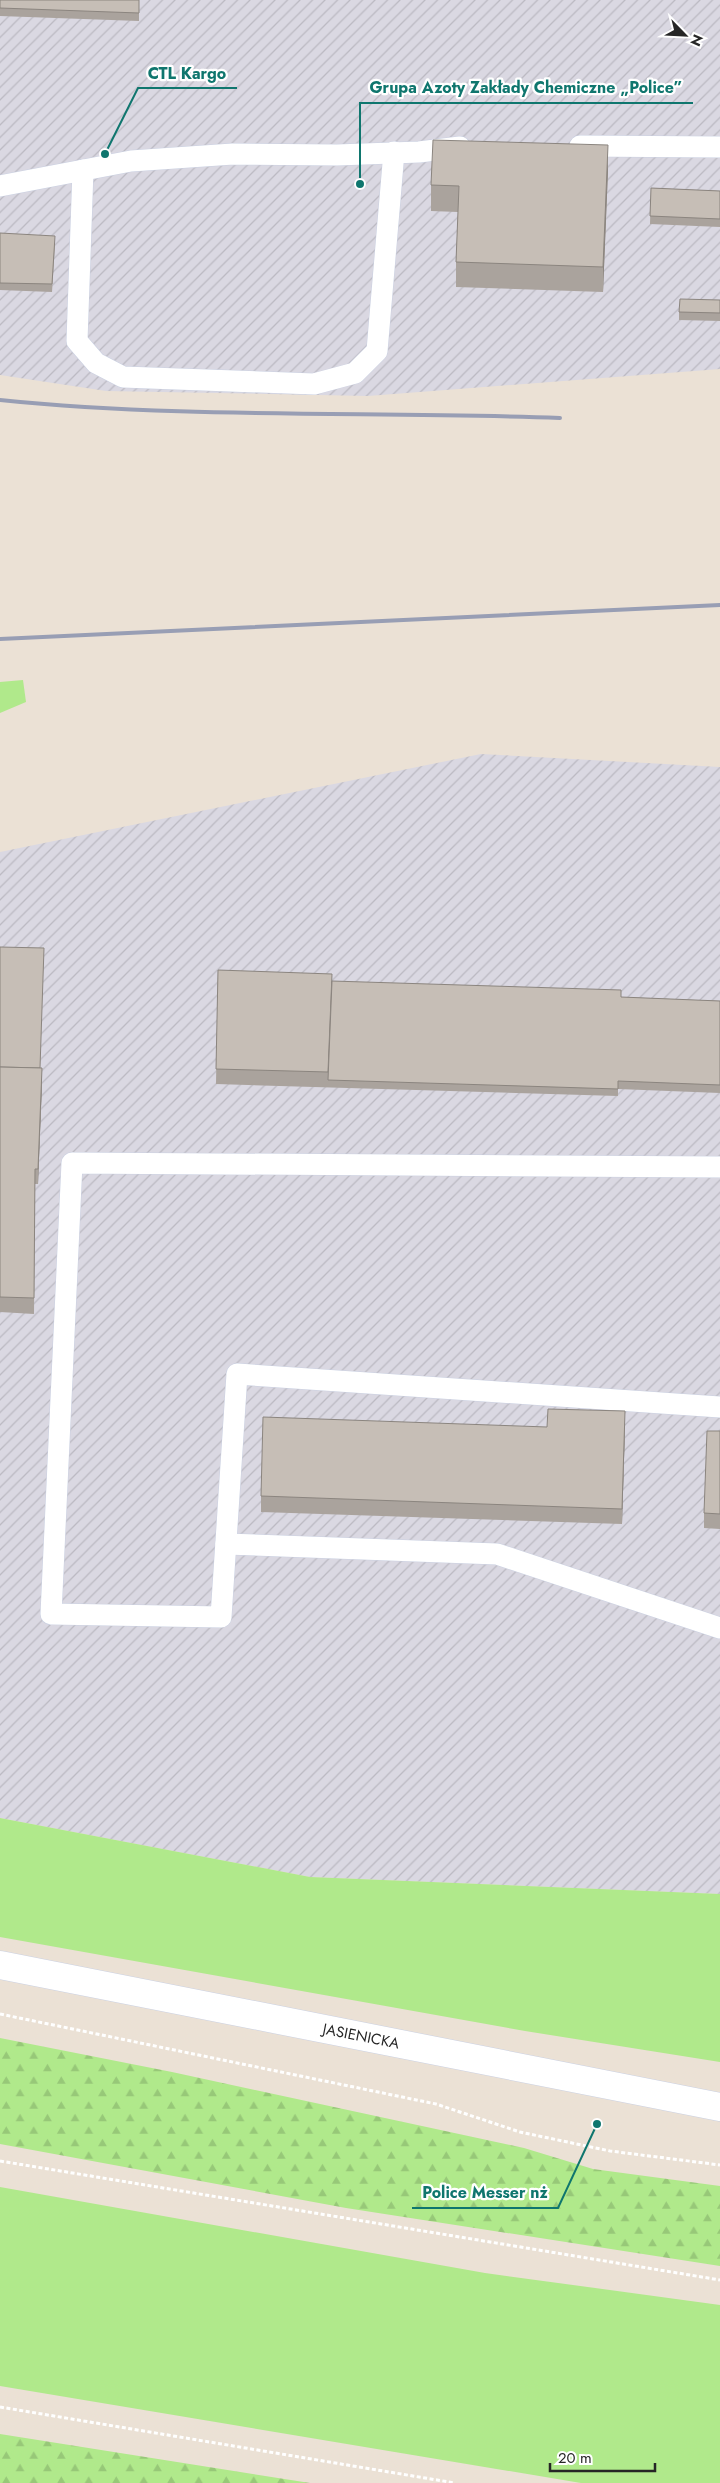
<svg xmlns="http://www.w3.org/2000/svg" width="720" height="2483" font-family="Jost,sans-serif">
<defs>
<pattern id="industrial-furrows" width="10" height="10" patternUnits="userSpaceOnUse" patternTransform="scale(1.25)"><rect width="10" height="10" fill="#dad8e2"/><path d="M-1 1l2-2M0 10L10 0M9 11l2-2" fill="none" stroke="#bbb9c2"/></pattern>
<pattern id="forest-firs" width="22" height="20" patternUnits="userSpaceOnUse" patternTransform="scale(1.25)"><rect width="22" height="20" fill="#b0e98b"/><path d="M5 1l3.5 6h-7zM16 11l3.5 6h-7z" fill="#97c878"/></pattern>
</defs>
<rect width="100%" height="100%" fill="#ebe1d5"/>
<g fill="url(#industrial-furrows)">
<polygon points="0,0 720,0 720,369 368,396 106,391 0,375"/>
<polygon points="481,754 720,767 720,1894 310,1877 0,1818 0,852"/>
</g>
<g fill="#b0e98b">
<polygon points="23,680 26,702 0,713 0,682"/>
<polygon points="0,1818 310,1877 720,1894 720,2062 525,2031 0,1937"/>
<polygon points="0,2187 485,2273 720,2305 720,2483 581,2483 0,2386"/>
</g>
<g fill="url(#forest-firs)">
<polygon points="0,2038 172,2072 524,2148 593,2169 720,2186 720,2266 346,2208 0,2144"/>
<polygon points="0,2434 310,2483 0,2483"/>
</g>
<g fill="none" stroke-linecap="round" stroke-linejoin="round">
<defs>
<g id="lane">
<polyline points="580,146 720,147"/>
<polyline points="83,170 77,341 96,363 123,377 314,384 355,373 377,351 394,152"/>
<polyline points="0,186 131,161 233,154 337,155 419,152 460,147"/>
<polyline points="720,1167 72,1163 51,1614 221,1617 237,1374 720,1407"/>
<polyline points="226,1544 497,1554 720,1628"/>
</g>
<g id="secondary">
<path id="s1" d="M0,1965L720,2107"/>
</g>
</defs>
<use href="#lane" stroke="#cbd1e2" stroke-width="22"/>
<use href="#secondary" stroke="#cbd1e2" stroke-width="29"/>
<g stroke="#fff" stroke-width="3" stroke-dasharray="4 2.5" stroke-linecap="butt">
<polyline points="0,2014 436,2104 520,2132 610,2151 720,2165"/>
<polyline points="0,2161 720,2280"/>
<polyline points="0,2407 455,2483"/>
</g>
<use href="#lane" stroke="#fff" stroke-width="21"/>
<use href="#secondary" stroke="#fff" stroke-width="28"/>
<g stroke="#989eb4" stroke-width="4">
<path d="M0,400C186,419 373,411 560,418"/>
<polyline points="0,639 720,605"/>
</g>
</g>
<g fill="#aaa39d">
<polygon points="0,0 139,0 139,21 0,16"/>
<polygon points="608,170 603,292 456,287 456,262 458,212 431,211 431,185"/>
<polygon points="651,188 720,191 720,227 650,224"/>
<polygon points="0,233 55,244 52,292 0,290"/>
<polygon points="720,300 720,321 679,320 679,312"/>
<polygon points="0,947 40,1068 42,1083 38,1184 35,1184 34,1314 0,1312"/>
<polygon points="218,970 332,981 621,997 720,1001 720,1093 618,1089 618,1096 216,1084"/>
<polygon points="625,1426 622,1524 261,1512 261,1496 547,1427"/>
<polygon points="720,1431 720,1529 704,1528 704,1513"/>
</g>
<g fill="#8b857f">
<polygon points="608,145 608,170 603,292 603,267"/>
<polygon points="42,1068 42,1083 38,1184 38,1169"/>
<polygon points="625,1411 625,1426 622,1524 622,1509"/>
</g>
<g fill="#c6beb6" stroke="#8b857f">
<polygon points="0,0 139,0 139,13 0,8"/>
<polygon points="433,140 608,145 603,267 456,262 459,186 431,185"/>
<polygon points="651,188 720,191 720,219 650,216"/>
<polygon points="0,233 55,236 52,284 0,283"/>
<polygon points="680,299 720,300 720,313 679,312"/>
<polygon points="0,947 44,948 40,1068 0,1067"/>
<polygon points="218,970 332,974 328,1072 216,1069"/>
<polygon points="332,981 621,990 621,997 720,1001 720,1085 618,1081 618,1089 328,1080"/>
<polygon points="0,1067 42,1068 38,1169 35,1169 34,1298 0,1297"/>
<polygon points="548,1409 625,1411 622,1509 261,1496 263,1417 547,1427"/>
<polygon points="707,1431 720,1431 720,1514 704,1513"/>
</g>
<g text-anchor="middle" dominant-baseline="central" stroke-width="4.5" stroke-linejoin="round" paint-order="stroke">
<g font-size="15" fill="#262626" stroke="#fff">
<text stroke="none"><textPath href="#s1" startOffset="368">JASIENICKA</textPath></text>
</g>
</g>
<path fill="none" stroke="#0f766e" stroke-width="2" d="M105 154L138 88H237M360 184L360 103H693M597 2124L558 2208H412"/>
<g fill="#0f766e" stroke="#fff" stroke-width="2">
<circle cx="105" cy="154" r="5"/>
<circle cx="360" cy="184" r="5"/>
<circle cx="597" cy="2124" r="5"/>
</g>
<g font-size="16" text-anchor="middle" font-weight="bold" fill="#0f766e" stroke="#fff" stroke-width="4.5" stroke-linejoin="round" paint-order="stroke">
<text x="187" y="79">CTL Kargo</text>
<text x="526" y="93">Grupa Azoty Zakłady Chemiczne „Police”</text>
<text x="485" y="2198">Police Messer nż</text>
</g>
<g transform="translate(685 35) rotate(114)" stroke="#ffffff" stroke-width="4" paint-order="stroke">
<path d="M0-4L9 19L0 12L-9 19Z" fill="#262626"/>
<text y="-8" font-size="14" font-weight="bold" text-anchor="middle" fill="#262626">N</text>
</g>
<path d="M550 2463v8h105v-8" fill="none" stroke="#262626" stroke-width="2.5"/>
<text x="558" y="2463" font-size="15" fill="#262626" stroke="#ffffff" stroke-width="4" paint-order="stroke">20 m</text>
</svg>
